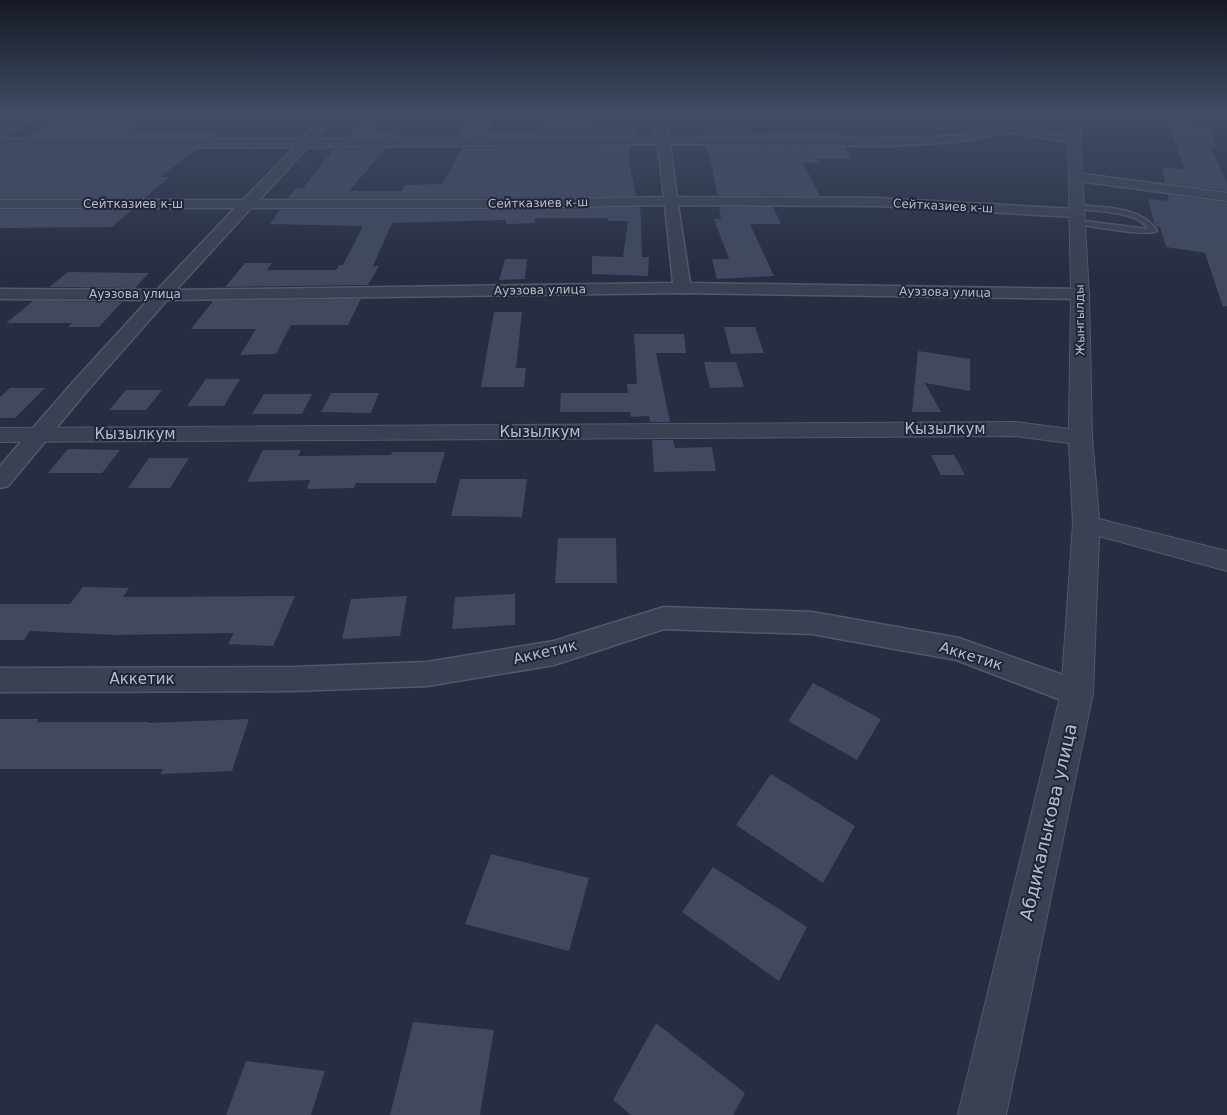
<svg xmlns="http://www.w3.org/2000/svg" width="1227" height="1115" font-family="'DejaVu Sans',sans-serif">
<rect width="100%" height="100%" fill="#272d42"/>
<g fill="#414860">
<polygon points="466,115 495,115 488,132 538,131 540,122 544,122 546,115 574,115 573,121 594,121 593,124 636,125 634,135 456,136"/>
<polygon points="1166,120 1206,124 1217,147 1210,146 1227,183 1227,191 1165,183 1162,167 1185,170"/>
<polygon points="52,121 146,121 130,132 217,132 211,137 24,137"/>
<polygon points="360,122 384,123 377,132 400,131 396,137 347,137"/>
<polygon points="725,128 745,128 748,133 837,132 839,136 699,135 698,134 727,133"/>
<polygon points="632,146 628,156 636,196 510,198 288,198 296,188 303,188 332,151 337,149 386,148 349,191 402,191 405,185 442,184 463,148"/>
<polygon points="704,146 845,147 851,159 817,159 820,163 803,163 820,196 717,195 710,157"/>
<polygon points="4,149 196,149 161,177 169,177 145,198 0,198 0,151"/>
<polygon points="1168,195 1227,203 1227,306 1223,307 1205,253 1166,247 1160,227 1155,226 1148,199 1169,201"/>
<polygon points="638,207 640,208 641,221 642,257 649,257 648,276 592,274 592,256 623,257 628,221 608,221 608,218 535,218 535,223 506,224 506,220 392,223 373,266 379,266 368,285 225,287 245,263 272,263 267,270 336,270 339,265 343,265 363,226 270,224 280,210 510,210"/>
<polygon points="719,207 773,207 781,224 750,224 774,276 717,279 712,259 729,259 714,219 721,219"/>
<polygon points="0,210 132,210 112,227 0,228"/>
<polygon points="505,259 527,259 525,279 499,280"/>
<polygon points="68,272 149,273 135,288 49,287"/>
<polygon points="361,299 348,325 291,325 276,354 240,355 256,329 191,329 213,301"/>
<polygon points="33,301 122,302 99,327 68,327 72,323 6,323"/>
<polygon points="494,312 522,312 516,368 526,368 524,387 481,387"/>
<polygon points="724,327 755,327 764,353 731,354"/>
<polygon points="634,334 684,334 686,353 656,353 670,422 650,422 649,416 631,417 630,412 560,412 561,393 628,393 627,384 637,384"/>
<polygon points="918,351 970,359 970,391 925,383 941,412 912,412"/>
<polygon points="704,362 736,362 744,387 710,388"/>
<polygon points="206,379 240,379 224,406 187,406"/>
<polygon points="10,388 45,388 15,418 0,418 0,397"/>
<polygon points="126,390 162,390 146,410 109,410"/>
<polygon points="331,393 379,393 371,413 321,412"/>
<polygon points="264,394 312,394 302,414 252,414"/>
<polygon points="652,440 673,440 675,448 712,447 716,471 654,472"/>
<polygon points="68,449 120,450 102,473 48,473"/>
<polygon points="263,450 301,450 298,456 391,455 392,452 445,452 436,483 356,483 354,488 307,489 310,480 247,482"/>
<polygon points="931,455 954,455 965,475 941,475"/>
<polygon points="149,458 189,458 170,488 128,488"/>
<polygon points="460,479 527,479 522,517 451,516"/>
<polygon points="558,538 616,538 617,583 555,583"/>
<polygon points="83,587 129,588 123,597 295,596 273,646 228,644 234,633 117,635 30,631 24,640 0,640 0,604 70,604"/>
<polygon points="515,594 515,625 452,629 455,597"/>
<polygon points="407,596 400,636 342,639 351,599"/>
<polygon points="813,683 881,719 857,760 788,721"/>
<polygon points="0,719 38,719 37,722 149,722 148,723 249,719 232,771 161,774 163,769 0,769"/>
<polygon points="771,774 855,826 823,883 736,825"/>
<polygon points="491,854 589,878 569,951 465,924"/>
<polygon points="713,867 807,927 779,981 682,912"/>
<polygon points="413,1022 494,1030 480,1115 390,1115"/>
<polygon points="656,1023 745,1093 733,1115 631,1115 613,1100"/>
<polygon points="246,1061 325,1071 311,1115 226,1115"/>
</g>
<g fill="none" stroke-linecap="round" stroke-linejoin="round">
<defs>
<path id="service" d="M1076,205C1101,207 1142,206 1157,231C1147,237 1088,226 1074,223L1073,222L1076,220L1148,229C1137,210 1093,212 1074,208V206Z"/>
<g id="minor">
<polygon points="30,115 43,115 0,138 0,130"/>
<path d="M326,115H337L315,139L657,137L655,115H665L669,137L889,138L954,136L1008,126L1074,137L1078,138L1080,140L1078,142L1074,143L1008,132L954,142L889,146L670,144L677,197L879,198L1076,209L1081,210L1083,213L1081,216L1076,217L879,206L678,205L690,283L1080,289L1086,290L1089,294L1086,298L1080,299L682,293L167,300L87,391L8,486L0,488V466L73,382L148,300L0,299V289L157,290L235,208H0V200H243L295,147H0V139H302ZM658,144L664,197L510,200H259L308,147ZM665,205L673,283L176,290L251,208H510Z"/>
<polygon points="1076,173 1227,193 1227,201 1071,180 1070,177"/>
<polygon points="664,607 812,612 959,638 1088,684 1092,693 1088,702 1077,706 956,660 812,634 664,629 554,665 427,686 294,691 0,692 0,668 294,667 427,662 554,641"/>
</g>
<polygon id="tertiary" points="1069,115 1081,115 1080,140 1089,294 1092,437 1099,519 1227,551 1227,571 1099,536 1093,693 1006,1115 958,1115 1061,693 1073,524 1069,443 1015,436 0,442 0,428 1015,422 1069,429 1071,294 1068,140"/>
</defs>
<use href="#service" stroke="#545869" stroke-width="3"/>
<use href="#minor" stroke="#545869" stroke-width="3"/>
<use href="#tertiary" stroke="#545869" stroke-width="2"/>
<use href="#service" fill="#3b4052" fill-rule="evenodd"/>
<use href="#minor" fill="#3b4052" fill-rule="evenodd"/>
<use href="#tertiary" fill="#3b4052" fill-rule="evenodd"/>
</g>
<linearGradient id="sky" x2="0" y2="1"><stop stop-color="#151924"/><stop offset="0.42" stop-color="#414c65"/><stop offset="1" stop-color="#414c65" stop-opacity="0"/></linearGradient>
<rect width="1227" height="271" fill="url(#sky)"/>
<g text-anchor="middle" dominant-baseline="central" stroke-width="4" stroke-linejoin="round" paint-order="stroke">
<g font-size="12" fill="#b9bccc" stroke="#202537">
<text transform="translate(538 203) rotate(-1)">Сейтказиев к-ш</text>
<text x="133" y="204">Сейтказиев к-ш</text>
<text transform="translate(943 206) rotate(3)">Сейтказиев к-ш</text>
<text transform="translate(540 290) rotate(-1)">Ауэзова улица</text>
<text transform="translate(945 292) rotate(1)">Ауэзова улица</text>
<text x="135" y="294">Ауэзова улица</text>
<text transform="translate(1080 320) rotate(-91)">Жынгылды</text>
</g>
<g font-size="15" fill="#b9bccc" stroke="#202537">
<text x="945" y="429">Кызылкум</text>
<text x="540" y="432">Кызылкум</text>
<text x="135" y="434">Кызылкум</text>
<text transform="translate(545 652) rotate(-13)">Аккетик</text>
<text transform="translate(971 656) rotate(17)">Аккетик</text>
<text x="142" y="679">Аккетик</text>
</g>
<g font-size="18" fill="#b9bccc" stroke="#202537">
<text transform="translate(1048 822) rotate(-77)">Абдикалыкова улица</text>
</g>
</g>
</svg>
